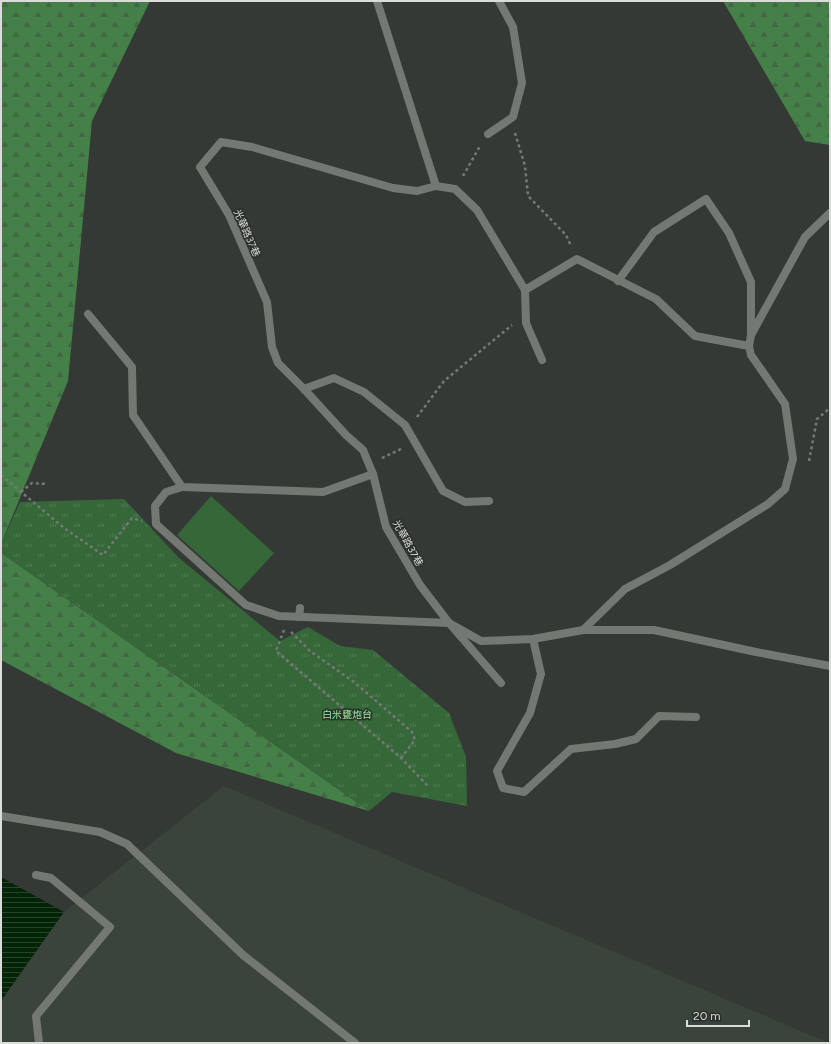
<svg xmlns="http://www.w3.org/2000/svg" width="831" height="1044" font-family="Figtree,'Noto Sans TC',sans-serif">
<defs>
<pattern id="grass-tufts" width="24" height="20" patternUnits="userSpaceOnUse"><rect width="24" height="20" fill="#356738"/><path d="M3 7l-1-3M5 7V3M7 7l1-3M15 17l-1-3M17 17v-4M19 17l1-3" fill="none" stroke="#527c54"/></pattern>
<pattern id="forest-firs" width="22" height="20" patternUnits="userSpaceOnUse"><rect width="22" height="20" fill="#448047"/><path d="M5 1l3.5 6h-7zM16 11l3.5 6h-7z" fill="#436745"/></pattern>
<pattern id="water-rules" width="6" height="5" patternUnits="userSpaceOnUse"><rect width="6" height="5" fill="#042407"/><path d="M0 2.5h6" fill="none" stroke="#28432b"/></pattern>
</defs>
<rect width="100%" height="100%" fill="#353935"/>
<polygon fill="#3b443b" points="224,786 829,1043 1,1043 1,1001 64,912"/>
<polygon fill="url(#grass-tufts)" points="124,499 179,558 280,641 308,627 340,646 373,650 449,713 466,757 467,806 392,792 369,811 1,553 1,544 20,502"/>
<g fill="url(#forest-firs)">
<polygon points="1,1 150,1 92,121 68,381 1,544"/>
<polygon points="723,1 830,1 830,145 805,141"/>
<polygon points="1,553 369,811 176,753 1,660"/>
</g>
<polygon fill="#356738" points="211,496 274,553 239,591 177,535"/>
<polygon fill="url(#water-rules)" points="1,877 64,912 1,1001"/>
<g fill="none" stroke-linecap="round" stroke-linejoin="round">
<g stroke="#757975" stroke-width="2.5" stroke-dasharray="3 3" stroke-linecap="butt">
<polyline points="515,133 525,166 528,196 566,235 571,246"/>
<polyline points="463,176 480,146"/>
<polyline points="417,417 444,381 512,325"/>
<polyline points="382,458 403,448"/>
<polyline points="809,461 817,419 830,408"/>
<polyline points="1,475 64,528 103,555 132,518 142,521"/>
<polyline points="21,492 32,483 47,484"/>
<polyline points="284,630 276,651 401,758 428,786"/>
<polyline points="291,632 310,651 354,682 412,732 415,740 401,758"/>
</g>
<g stroke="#737873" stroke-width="8">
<polyline points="488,134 513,117 522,83 513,27 499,1"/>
<polyline points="618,281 654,232 706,199 729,233 751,282 751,335"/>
<polyline points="299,617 300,608"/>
<polyline points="36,875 51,878 110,927 36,1016 39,1043"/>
</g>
<g stroke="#737873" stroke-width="8">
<polyline points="377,1 436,186 417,191 393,188 252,147 221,142 200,167 229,215 267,302 272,347 278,363 304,389 346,435 363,450 373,474 386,527 420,585 449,623 501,683"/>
<polyline points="436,186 455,189 477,210 525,290 526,323 542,360"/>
<polyline points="525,290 577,259 656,299 695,336 749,346"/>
<polyline points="88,314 132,367 133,415 182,487 323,492 373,474"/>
<polyline points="304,389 334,378 364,392 405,425 443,491 465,502 489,501"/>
<polyline points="182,487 166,492 155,506 156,524 246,605 279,616 449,623 481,641 533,639 583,630 654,630 756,652 830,666"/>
<polyline points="583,630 625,589 670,565 768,504 785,489 793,459 785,404 751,355 749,346 751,335 805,237 830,213"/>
<polyline points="533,639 541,674 530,713 497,771 503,788 524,792 571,749 615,744 636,739 659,716 696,717"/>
<polyline points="1,816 100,832 127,844 243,955 355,1043"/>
</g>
</g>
<g text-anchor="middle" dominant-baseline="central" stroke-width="3" stroke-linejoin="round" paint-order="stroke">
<g font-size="10" fill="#daddda" stroke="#2b2f2b">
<text transform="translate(247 233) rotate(66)">光華路37巷</text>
<text transform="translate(408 543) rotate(61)">光華路37巷</text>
</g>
<g font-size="10" fill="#9bef9e" stroke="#2b2f2b">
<text x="347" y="714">白米甕炮台</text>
</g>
</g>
<rect width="831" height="1044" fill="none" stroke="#daddda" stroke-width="4"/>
<path d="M687 1020v6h62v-6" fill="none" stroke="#daddda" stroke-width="2"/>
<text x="693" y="1020" font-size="12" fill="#daddda" stroke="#2b2f2b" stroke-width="3" paint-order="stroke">20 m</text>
</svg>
